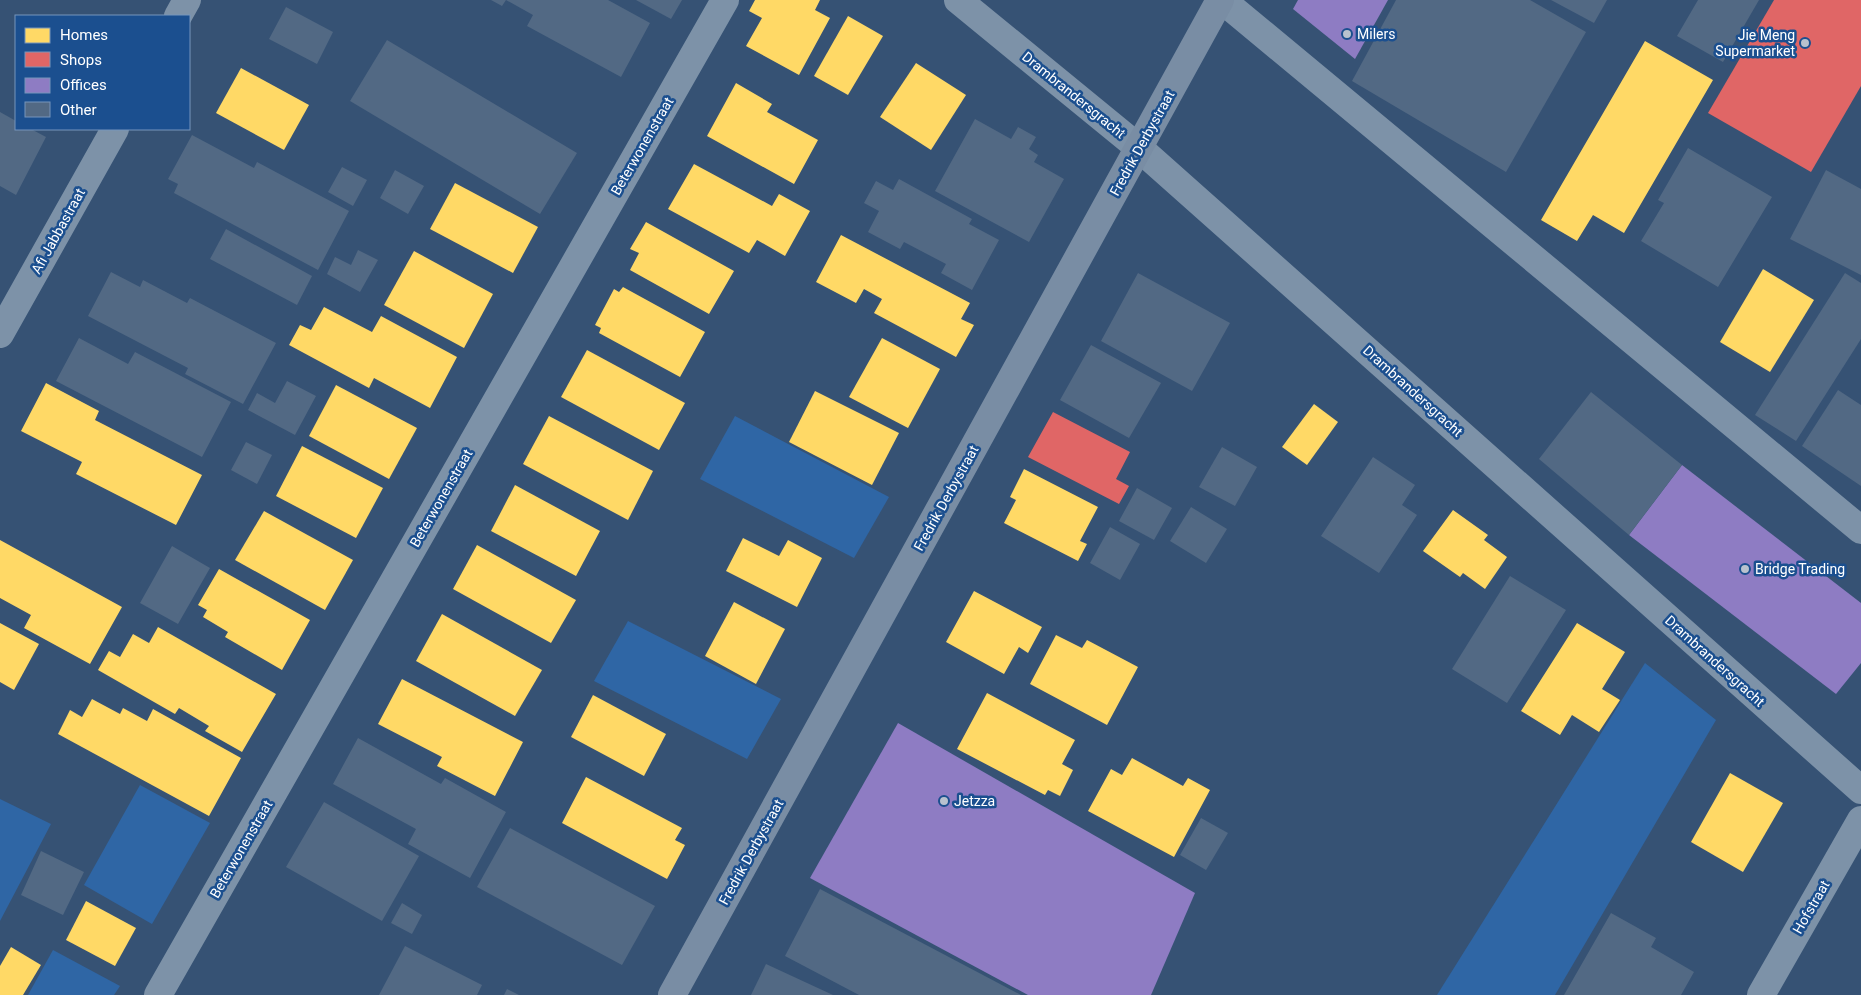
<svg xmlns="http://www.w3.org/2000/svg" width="1861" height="995" font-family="Roboto,sans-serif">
<rect width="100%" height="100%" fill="#365274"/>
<g fill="#2f66a5">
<polygon points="735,416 889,497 854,558 700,479"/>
<polygon points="628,621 781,699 747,759 594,681"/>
<polygon points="1645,663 1716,720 1555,995 1437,995"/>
<polygon points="140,785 210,823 152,924 84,885"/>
<polygon points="0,799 51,824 0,921"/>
<polygon points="53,950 120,986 114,995 28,995"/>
</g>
<g fill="#ffd966">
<polygon points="755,0 820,0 815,10 830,18 799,75 746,46 762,18 749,11"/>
<polygon points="848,16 883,36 848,95 814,76"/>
<polygon points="1645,41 1713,80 1624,233 1593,215 1577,241 1541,220"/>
<polygon points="916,63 966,95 931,150 880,117"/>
<polygon points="241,68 309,105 284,150 216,113"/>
<polygon points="736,83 772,104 767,112 818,140 794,184 707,136"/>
<polygon points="694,164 772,206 779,194 810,211 785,256 757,240 749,253 668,209"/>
<polygon points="455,183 538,227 513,273 430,229"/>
<polygon points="646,222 734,271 709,314 630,270 639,253 630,249"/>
<polygon points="841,235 970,303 961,319 974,325 956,357 874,313 882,299 864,289 856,303 816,282"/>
<polygon points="414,251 493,294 464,348 384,305"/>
<polygon points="1763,269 1814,300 1770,372 1720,342"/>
<polygon points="623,287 705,332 680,377 599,333 601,328 595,325 614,289 619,292"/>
<polygon points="324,307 372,332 381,316 457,357 430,408 374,378 369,388 289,345 300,325 311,330"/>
<polygon points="882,338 940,369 908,428 849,397"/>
<polygon points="587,350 685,403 659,450 561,397"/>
<polygon points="46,383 99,411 95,420 202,475 176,525 76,474 82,462 21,431"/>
<polygon points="336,385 417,428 389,479 309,436"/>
<polygon points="815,391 899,433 872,485 789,442"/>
<polygon points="1314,404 1338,422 1307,465 1282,447"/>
<polygon points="549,416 653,471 628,520 523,464"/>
<polygon points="302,446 383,488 356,538 276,496"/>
<polygon points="1024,469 1098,507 1080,541 1087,544 1078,561 1004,523 1016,500 1010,497"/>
<polygon points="515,485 600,531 576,576 491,531"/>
<polygon points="1453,510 1488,535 1484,540 1507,557 1485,589 1463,573 1460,577 1423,551"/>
<polygon points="264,511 353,560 325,610 235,560"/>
<polygon points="743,538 779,556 788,540 822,558 797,607 726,571"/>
<polygon points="0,540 122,607 90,664 24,628 31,615 0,598"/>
<polygon points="477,545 576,600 551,643 453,589"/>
<polygon points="219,569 310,620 282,670 225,637 228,632 203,617 207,610 198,605"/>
<polygon points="974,591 1042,627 1028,653 1019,647 1004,674 946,642"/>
<polygon points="734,602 785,629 756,684 705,656"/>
<polygon points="442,614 542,670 515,716 416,661"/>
<polygon points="0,623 39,644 14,690 0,682"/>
<polygon points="1577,623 1625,652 1602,689 1620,700 1599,732 1572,715 1560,735 1521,711"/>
<polygon points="158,627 276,694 242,752 205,731 209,726 179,708 175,714 98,670 109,651 120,657 133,634 149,643"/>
<polygon points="1056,635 1082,648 1087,640 1138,667 1107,725 1030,684"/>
<polygon points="402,679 523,742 495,796 437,766 442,757 378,724"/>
<polygon points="987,693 1075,740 1062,764 1073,770 1060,796 1048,790 1045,795 957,749"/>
<polygon points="593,695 666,734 644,776 571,737"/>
<polygon points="92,699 120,714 123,708 147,721 153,709 241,758 209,816 58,734 70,710 82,717"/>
<polygon points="1132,758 1183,786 1188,778 1210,790 1174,857 1088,811 1111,769 1122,775"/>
<polygon points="1730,773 1783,803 1743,872 1691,842"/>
<polygon points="586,777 682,828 675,840 685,845 667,879 562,823"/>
<polygon points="86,901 136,928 115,966 66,940"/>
<polygon points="11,947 41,965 23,995 0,995 0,966"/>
</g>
<g fill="#e06666">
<polygon points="1774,0 1861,0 1861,86 1811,172 1708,113"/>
<polygon points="1053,412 1130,452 1116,479 1129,486 1119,504 1028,457"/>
</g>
<g fill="#8e7cc3">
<polygon points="1298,0 1388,0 1355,59 1293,9"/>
<polygon points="1682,465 1861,603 1861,663 1836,694 1629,535"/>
<polygon points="898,723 1195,893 1151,995 1028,995 810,878"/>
</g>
<g fill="#526984">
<polygon points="491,0 608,0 650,23 621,77 527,26 533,15 506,0 502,6"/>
<polygon points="636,0 682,0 671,19"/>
<polygon points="1396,0 1530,0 1586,32 1506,172 1352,81"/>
<polygon points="1551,0 1607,0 1594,23"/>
<polygon points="1698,0 1759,0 1723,62 1677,36"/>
<polygon points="286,7 333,32 317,64 269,39"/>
<polygon points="387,40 577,153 540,214 350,101"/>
<polygon points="0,112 16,121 16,129 31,129 46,137 16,195 0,186"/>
<polygon points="975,119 1011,139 1018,127 1036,137 1029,149 1038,155 1034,162 1064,179 1029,242 935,191"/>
<polygon points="192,135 254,168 257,162 349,211 318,270 174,193 178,184 168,179"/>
<polygon points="1688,148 1772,197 1718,287 1641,241 1664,203 1658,200"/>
<polygon points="342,167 367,180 353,206 328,192"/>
<polygon points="395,170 424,186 408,214 380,198"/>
<polygon points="1826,170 1861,189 1861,275 1790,239"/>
<polygon points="899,179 972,219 969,224 999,240 972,290 941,273 946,264 904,242 900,249 868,232 879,211 864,203 876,181 893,190"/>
<polygon points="226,229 312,276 297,305 210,259"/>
<polygon points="358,250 378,260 360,292 327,274 335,257 351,265"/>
<polygon points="111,272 140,287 143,280 187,303 190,298 276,343 243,404 185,374 188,368 88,316"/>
<polygon points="1138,273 1230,323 1192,391 1101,341"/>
<polygon points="1845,273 1861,283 1861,339 1796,441 1755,415"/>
<polygon points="79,338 128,364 135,352 231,402 202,457 56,381"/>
<polygon points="1091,345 1161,383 1129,438 1060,400"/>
<polygon points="287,381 316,396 295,435 248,410 257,393 275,403"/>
<polygon points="1838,390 1861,405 1861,486 1802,446"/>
<polygon points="1591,392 1682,465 1629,535 1539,459"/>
<polygon points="246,442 272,455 257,484 231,470"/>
<polygon points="1222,447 1257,467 1235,506 1199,487"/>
<polygon points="1373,457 1415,485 1402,505 1417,515 1379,573 1321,536"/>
<polygon points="1137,488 1172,508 1154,540 1119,521"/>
<polygon points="1191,507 1227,529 1206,563 1170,541"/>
<polygon points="1110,527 1140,544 1120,580 1090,563"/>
<polygon points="172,546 210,568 178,624 140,603"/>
<polygon points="1510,576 1566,610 1507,703 1452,669"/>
<polygon points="358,738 441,784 445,778 506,812 470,878 408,844 416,829 333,784"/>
<polygon points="324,802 419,856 382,921 286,867"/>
<polygon points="1201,818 1228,833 1206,870 1180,855"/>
<polygon points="510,828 655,906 622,965 477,887"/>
<polygon points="41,851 84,872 63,915 21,895"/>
<polygon points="820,889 1021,995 859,995 785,956"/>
<polygon points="402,903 422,915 412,934 391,923"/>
<polygon points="1611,913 1656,938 1651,947 1694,972 1681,995 1564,995"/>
<polygon points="405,946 482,985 477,995 379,995"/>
<polygon points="766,964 833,995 751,995"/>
<polygon points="507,989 519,995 504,995"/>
</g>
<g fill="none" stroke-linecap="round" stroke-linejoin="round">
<g stroke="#7d92a8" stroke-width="28">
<polyline points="958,0 1139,148 1861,790"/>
<polyline points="1222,0 1861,530"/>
<polyline points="178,16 187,0"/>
<polyline points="0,334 115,129"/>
<polyline points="158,995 725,0"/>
<polyline points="1761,995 1861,820"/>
</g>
<polyline stroke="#798da4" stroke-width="28" points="672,995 1220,0"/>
</g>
<g fill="#b9c2ce" stroke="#1b4f8f" stroke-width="2">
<circle cx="1347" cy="34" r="5"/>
<circle cx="1805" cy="43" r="5"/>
<circle cx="1745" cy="569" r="5"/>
<circle cx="944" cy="801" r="5"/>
</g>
<g text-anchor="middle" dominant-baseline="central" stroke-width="5" stroke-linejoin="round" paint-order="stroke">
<g font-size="14" fill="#fff" stroke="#1b4f8f" text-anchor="start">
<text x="1357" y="34">Milers</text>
<text x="1795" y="35" text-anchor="end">Jie Meng<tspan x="1795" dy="16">Supermarket</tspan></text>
<text x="1755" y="569">Bridge Trading</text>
<text x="954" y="801">Jetzza</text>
</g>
<g font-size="14" fill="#fff" stroke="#1b4f8f">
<text transform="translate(1074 95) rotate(39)">Drambrandersgracht</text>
<text transform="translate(1142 143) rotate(-61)">Fredrik Derbystraat</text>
<text transform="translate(642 146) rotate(-60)">Beterwonenstraat</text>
<text transform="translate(58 231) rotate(-61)">Afi Jabbastraat</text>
<text transform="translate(1413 391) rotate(42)">Drambrandersgracht</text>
<text transform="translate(441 498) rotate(-60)">Beterwonenstraat</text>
<text transform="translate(946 498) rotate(-61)">Fredrik Derbystraat</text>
<text transform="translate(1715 661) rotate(42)">Drambrandersgracht</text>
<text transform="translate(241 849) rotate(-60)">Beterwonenstraat</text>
<text transform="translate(751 852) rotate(-61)">Fredrik Derbystraat</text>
<text transform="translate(1811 907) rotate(-60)">Hofstraat</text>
</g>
</g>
<rect x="15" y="15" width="175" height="115" fill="#1b4f8f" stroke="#7695bc"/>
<rect x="25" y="28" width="25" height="15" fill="#ffd966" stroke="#7695bc"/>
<text x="60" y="40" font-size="15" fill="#ffffff">Homes</text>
<rect x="25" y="52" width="25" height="15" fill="#e06666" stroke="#7695bc"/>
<text x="60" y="65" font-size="15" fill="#ffffff">Shops</text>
<rect x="25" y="78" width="25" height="15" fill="#8e7cc3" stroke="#7695bc"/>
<text x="60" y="90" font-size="15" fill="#ffffff">Offices</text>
<rect x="25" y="102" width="25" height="15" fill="#526984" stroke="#7695bc"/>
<text x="60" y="115" font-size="15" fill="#ffffff">Other</text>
</svg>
